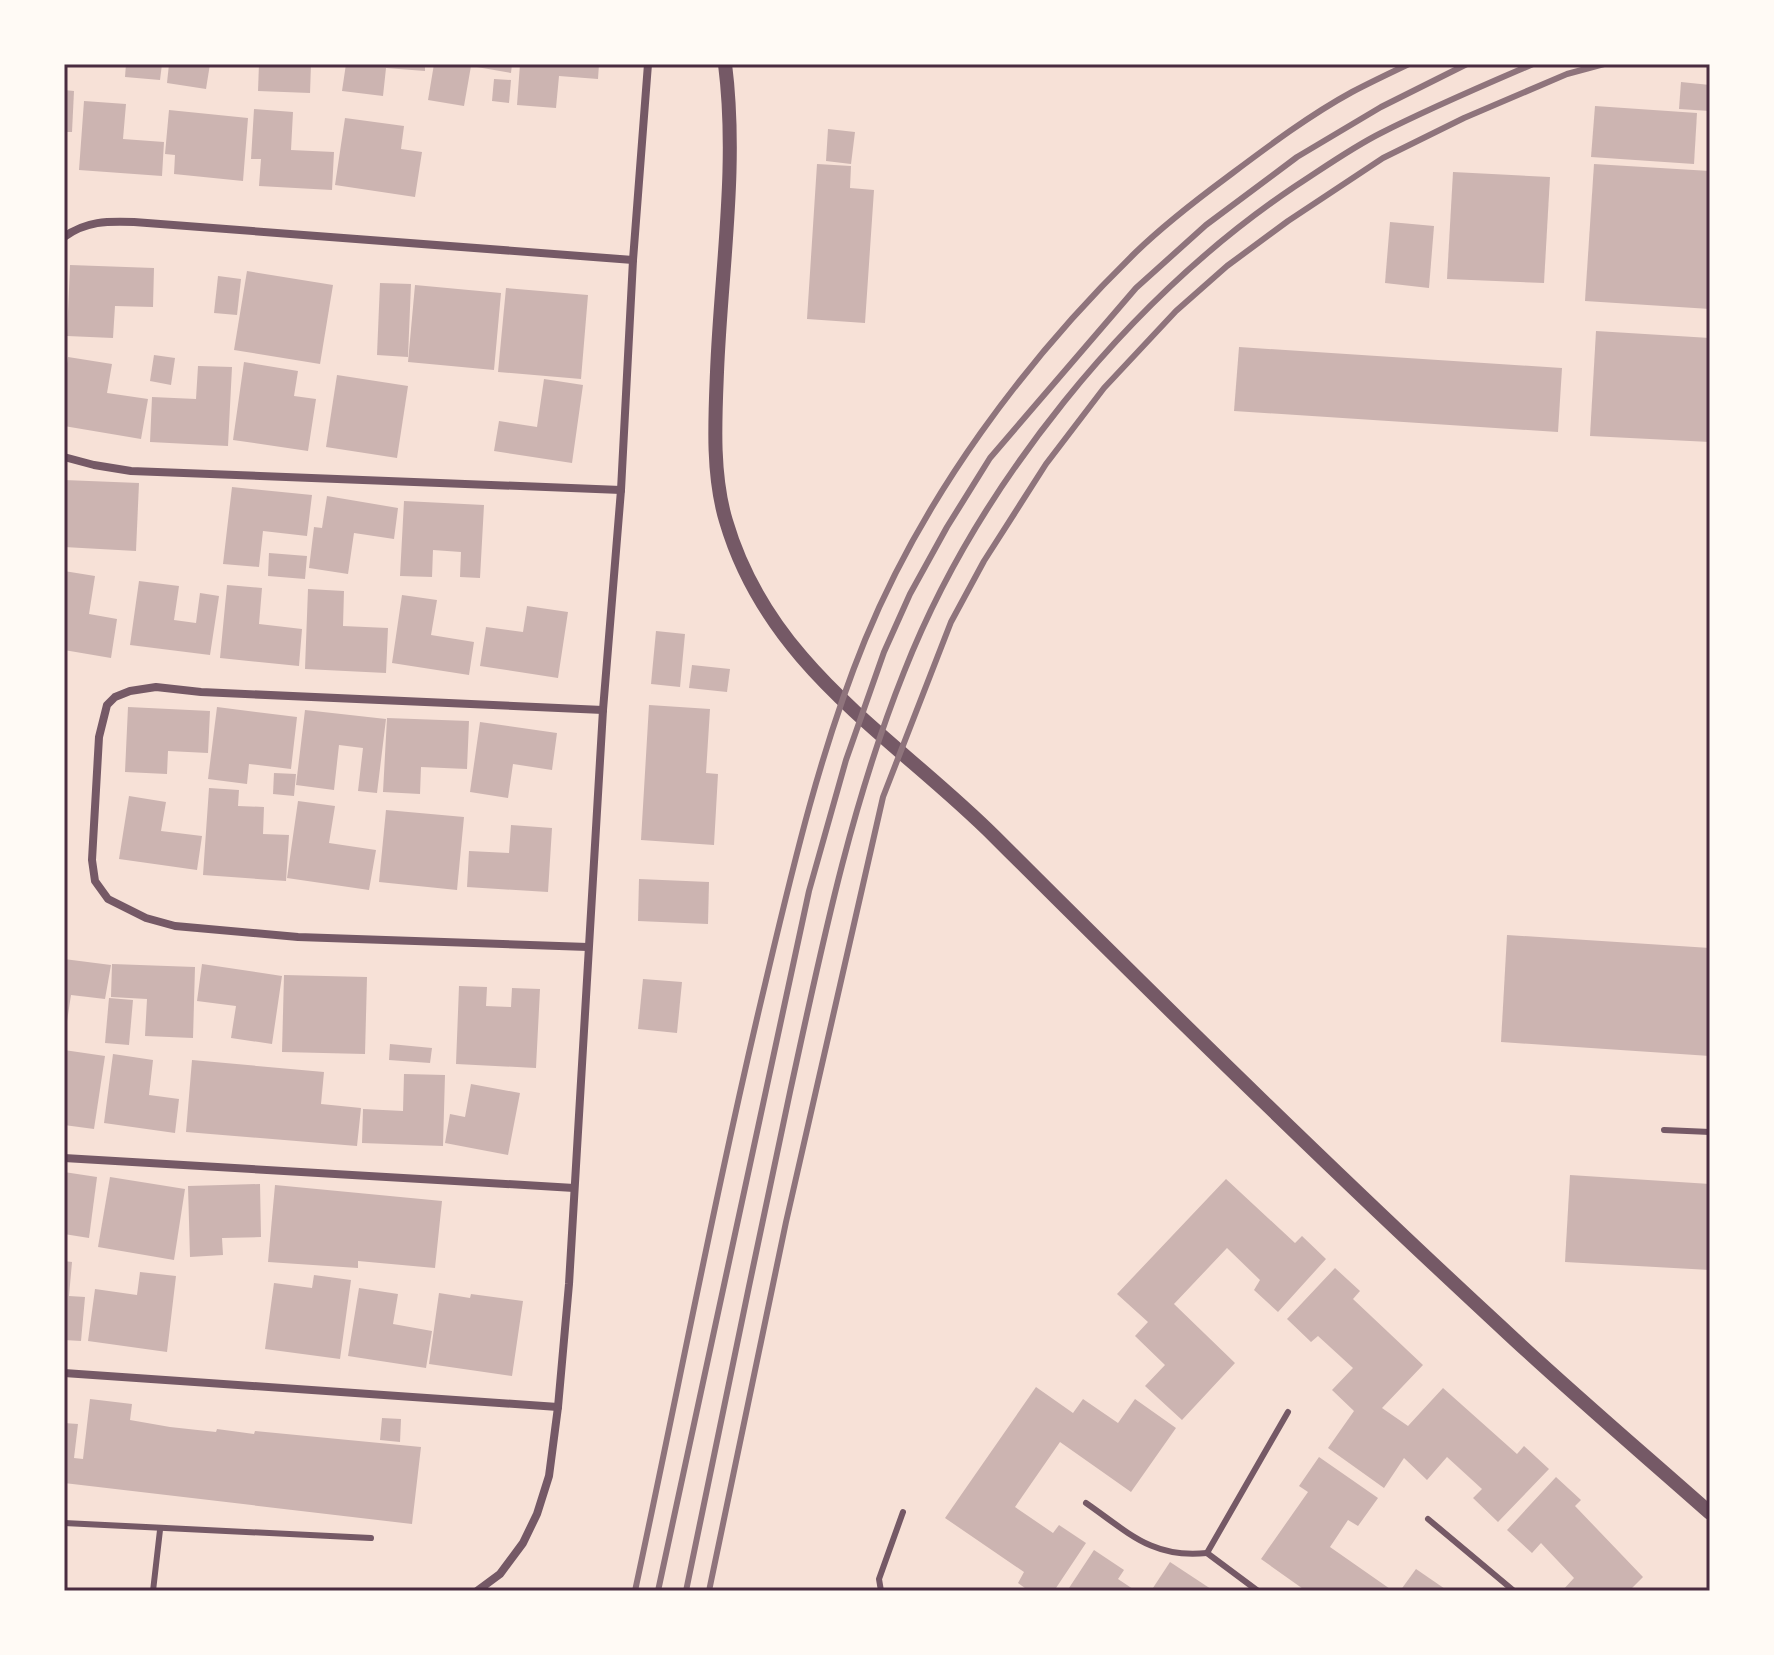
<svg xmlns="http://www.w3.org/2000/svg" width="1774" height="1655" font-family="'Nunito Sans',sans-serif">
<rect width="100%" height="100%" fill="#f7e1d7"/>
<g fill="#ccb4b1">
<polygon points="126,64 162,64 160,80 125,77"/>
<polygon points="169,64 210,64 206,89 167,83"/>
<polygon points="259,64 311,64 310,93 258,91"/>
<polygon points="346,64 425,64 425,71 386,68 383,96 342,91"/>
<polygon points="434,64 512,64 511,73 471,66 464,106 428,100"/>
<polygon points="520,64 599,64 598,79 559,76 556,108 517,105"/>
<polygon points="494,79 511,80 509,103 492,101"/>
<polygon points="1681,82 1710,85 1710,111 1679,109"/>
<polygon points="64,90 74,91 72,132 64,132"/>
<polygon points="84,101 126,104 123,139 164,142 162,176 79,170"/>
<polygon points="1595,106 1697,113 1694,164 1591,157"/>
<polygon points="254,109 293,112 291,150 334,152 332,190 259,186 261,159 251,159"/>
<polygon points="169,110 248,118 243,181 174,174 175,155 165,154"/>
<polygon points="345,118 404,126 401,149 422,152 415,197 335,185"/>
<polygon points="828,129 855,132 851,164 826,161"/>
<polygon points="817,164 851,166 850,188 874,190 865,323 807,319"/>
<polygon points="1594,164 1710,171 1710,309 1585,301"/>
<polygon points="1453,172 1550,177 1544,283 1447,279"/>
<polygon points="1390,222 1434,226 1429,288 1385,283"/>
<polygon points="70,265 154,268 153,307 115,306 113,338 67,336"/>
<polygon points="247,271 333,285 320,364 234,350"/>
<polygon points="218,276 241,279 237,315 214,313"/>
<polygon points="380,283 411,284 408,357 377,355"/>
<polygon points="415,285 501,293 494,370 408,362"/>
<polygon points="506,288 588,295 581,379 498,372"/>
<polygon points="1596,331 1710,338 1710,442 1590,436"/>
<polygon points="1239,347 1562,368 1558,432 1234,411"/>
<polygon points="154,355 175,358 171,385 150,381"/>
<polygon points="68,357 112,364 107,393 148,399 141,439 64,426 64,383"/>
<polygon points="244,362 298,371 294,396 316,399 308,451 233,440"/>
<polygon points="198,366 232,367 228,446 150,442 152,397 196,399"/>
<polygon points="337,375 408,386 397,458 326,447"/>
<polygon points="544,379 583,385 572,463 494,451 499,421 537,427"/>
<polygon points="64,480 139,483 136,551 64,547"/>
<polygon points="232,487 312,495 307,536 263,531 259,567 223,564"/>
<polygon points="327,496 398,508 394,539 354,533 348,574 309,568 314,527 322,528"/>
<polygon points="404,501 484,505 480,578 460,577 461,552 433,550 432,577 400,576"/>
<polygon points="269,553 307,556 305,579 268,576"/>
<polygon points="64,571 95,576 89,614 117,619 111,658 64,650"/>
<polygon points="139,581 179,586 174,620 196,623 200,593 219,596 210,655 130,645"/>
<polygon points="227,585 262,588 259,624 302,629 299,666 220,658"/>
<polygon points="308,589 344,591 343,626 388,628 386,673 305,669"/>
<polygon points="402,595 437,600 431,635 474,642 469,675 392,663"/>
<polygon points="527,606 568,612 558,678 480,666 486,627 523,632"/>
<polygon points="656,631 685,634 680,687 651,684"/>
<polygon points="692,665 730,669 727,692 689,688"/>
<polygon points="649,705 710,709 706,773 718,774 714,845 641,840"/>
<polygon points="128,707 210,711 208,753 168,751 167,774 125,772"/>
<polygon points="217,707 297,717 291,769 249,764 247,784 208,779"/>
<polygon points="305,710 386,719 377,793 358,791 363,748 339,745 334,790 296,785"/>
<polygon points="387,718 469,721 467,769 421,767 420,794 383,792"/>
<polygon points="480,722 557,733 552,770 513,764 508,798 470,792"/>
<polygon points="274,773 296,774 294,796 273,794"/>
<polygon points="209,788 239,790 238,806 264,807 263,834 289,835 286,881 203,875"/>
<polygon points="129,796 166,802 161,831 202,836 197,870 119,859"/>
<polygon points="298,801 335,806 329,843 376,850 369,890 287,878"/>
<polygon points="386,810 464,817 457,890 379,882"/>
<polygon points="511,825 552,828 548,892 467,887 469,851 509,853"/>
<polygon points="639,879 709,882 708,924 638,921"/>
<polygon points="1507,935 1710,948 1710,1056 1501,1042"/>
<polygon points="64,959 111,965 105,999 71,995 66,1028"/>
<polygon points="112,964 195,967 193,1038 145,1036 147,999 111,997"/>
<polygon points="202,964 282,976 272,1044 231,1038 236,1006 197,1001"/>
<polygon points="284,975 367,977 365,1054 282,1052"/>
<polygon points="643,979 682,982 677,1033 638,1029"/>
<polygon points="459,986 487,987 486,1006 511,1007 512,988 540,989 536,1068 456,1064"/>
<polygon points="109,998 133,1000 129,1045 105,1043"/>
<polygon points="390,1044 432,1048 430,1063 389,1060"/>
<polygon points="64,1050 105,1056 94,1129 64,1125"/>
<polygon points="113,1054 153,1060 149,1095 179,1099 175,1133 104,1123"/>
<polygon points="192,1060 324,1072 321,1104 361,1108 357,1146 186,1132"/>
<polygon points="404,1074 445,1075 443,1146 362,1143 363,1109 403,1111"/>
<polygon points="471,1084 520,1093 508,1155 445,1143 450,1114 465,1117"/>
<polygon points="64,1172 97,1177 89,1238 64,1234"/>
<polygon points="1570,1175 1710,1184 1710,1270 1565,1262"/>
<polygon points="110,1177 185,1189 174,1260 98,1247"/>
<polygon points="1226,1179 1295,1243 1302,1236 1326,1259 1278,1312 1254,1290 1260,1280 1227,1248 1174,1304 1235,1363 1182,1420 1145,1386 1165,1365 1135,1336 1148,1322 1117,1294"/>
<polygon points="260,1184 261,1237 222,1238 223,1255 190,1257 188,1186"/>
<polygon points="275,1185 442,1201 435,1268 358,1261 358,1268 268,1262"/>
<polygon points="64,1261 72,1262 69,1296 85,1297 81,1341 64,1340"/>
<polygon points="1335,1268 1360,1291 1353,1299 1423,1365 1382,1408 1408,1426 1443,1388 1517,1454 1524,1446 1549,1469 1498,1522 1473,1498 1482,1489 1447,1457 1427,1480 1404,1458 1384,1488 1328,1448 1354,1411 1332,1390 1353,1368 1318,1336 1311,1342 1287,1319"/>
<polygon points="140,1272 176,1276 167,1352 88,1341 95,1289 137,1295"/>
<polygon points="314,1275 351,1280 340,1359 265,1349 274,1283 312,1288"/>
<polygon points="359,1288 398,1294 393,1324 432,1331 426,1368 348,1356"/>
<polygon points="439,1293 470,1298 471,1294 523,1301 512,1376 429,1364"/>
<polygon points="1036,1387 1073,1413 1083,1399 1118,1423 1135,1399 1176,1428 1131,1492 1060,1442 1015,1507 1053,1533 1059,1525 1086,1543 1054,1591 1029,1591 1018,1583 1024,1572 945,1518"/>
<polygon points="90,1399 132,1404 130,1420 170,1427 216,1432 217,1429 254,1434 255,1431 421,1447 412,1524 64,1483 64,1423 78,1424 74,1458 83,1459"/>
<polygon points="382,1418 401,1419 400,1442 380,1440"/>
<polygon points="1319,1457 1378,1498 1358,1526 1348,1520 1330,1547 1393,1591 1306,1591 1261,1559 1308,1492 1299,1486"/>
<polygon points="1556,1477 1581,1500 1575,1506 1643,1577 1629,1591 1562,1591 1574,1578 1541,1543 1532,1553 1507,1530"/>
<polygon points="1094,1550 1124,1570 1118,1579 1136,1591 1067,1591"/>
<polygon points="1170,1562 1214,1591 1151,1591"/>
<polygon points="1416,1569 1448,1591 1400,1591"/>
</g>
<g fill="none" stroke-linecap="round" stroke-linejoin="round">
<g stroke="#755966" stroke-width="6">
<polyline points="1664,1130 1710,1132"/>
<path d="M1086,1503C1128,1532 1152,1559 1207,1553"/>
<polyline points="1428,1519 1514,1591"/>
<polyline points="64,1523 371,1538"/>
<polyline points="153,1591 160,1530"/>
<polyline points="881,1591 879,1579 903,1512"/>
<polyline points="1258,1591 1207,1553 1288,1412"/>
</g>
<g stroke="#755966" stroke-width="8">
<path d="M64,237C86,221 107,221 134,222L633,260"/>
<polyline points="64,457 94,465 131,471 621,490"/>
<polyline points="588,947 298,937 175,926 146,918 108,899 95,881 92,860 99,737 107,705 115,697 130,691 156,687 201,692 603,710"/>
<polyline points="64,1158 574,1188"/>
<polyline points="64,1373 558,1407"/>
<polyline points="477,1591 500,1574 523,1543 537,1514 549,1476 558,1407 569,1284 603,710 621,490 633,260 648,64"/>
</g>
<path stroke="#755966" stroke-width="14" d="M725,64C738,166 721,270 717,372C715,420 712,475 726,521C769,668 895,737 995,837C1161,1003 1328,1167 1500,1326C1568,1390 1640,1451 1710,1513"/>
<g stroke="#8f747c" stroke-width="6">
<path d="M635,1591C679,1386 718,1180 767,976C794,862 821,748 865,640C924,496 1025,360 1136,252C1164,225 1195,201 1226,178C1266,148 1308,116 1352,92C1371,82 1390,73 1409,64"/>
<polyline points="658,1591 809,891 846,760 884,652 910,594 947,527 990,458 1136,288 1206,225 1297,157 1381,107 1467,64"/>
<path d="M686,1591C721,1425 754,1258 790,1092C821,950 850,807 904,672C977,486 1128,299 1294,187C1322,169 1351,148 1381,133C1430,108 1482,86 1533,64"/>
<polyline points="709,1591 786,1222 883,797 951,622 984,561 1046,464 1104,388 1176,311 1227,266 1288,221 1383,158 1464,118 1567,74 1604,64"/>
</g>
</g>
<rect width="1774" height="1655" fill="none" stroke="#fffaf5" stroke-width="132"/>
<rect x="66" y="66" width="1642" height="1523" fill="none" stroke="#4a2c40" stroke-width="3"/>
</svg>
